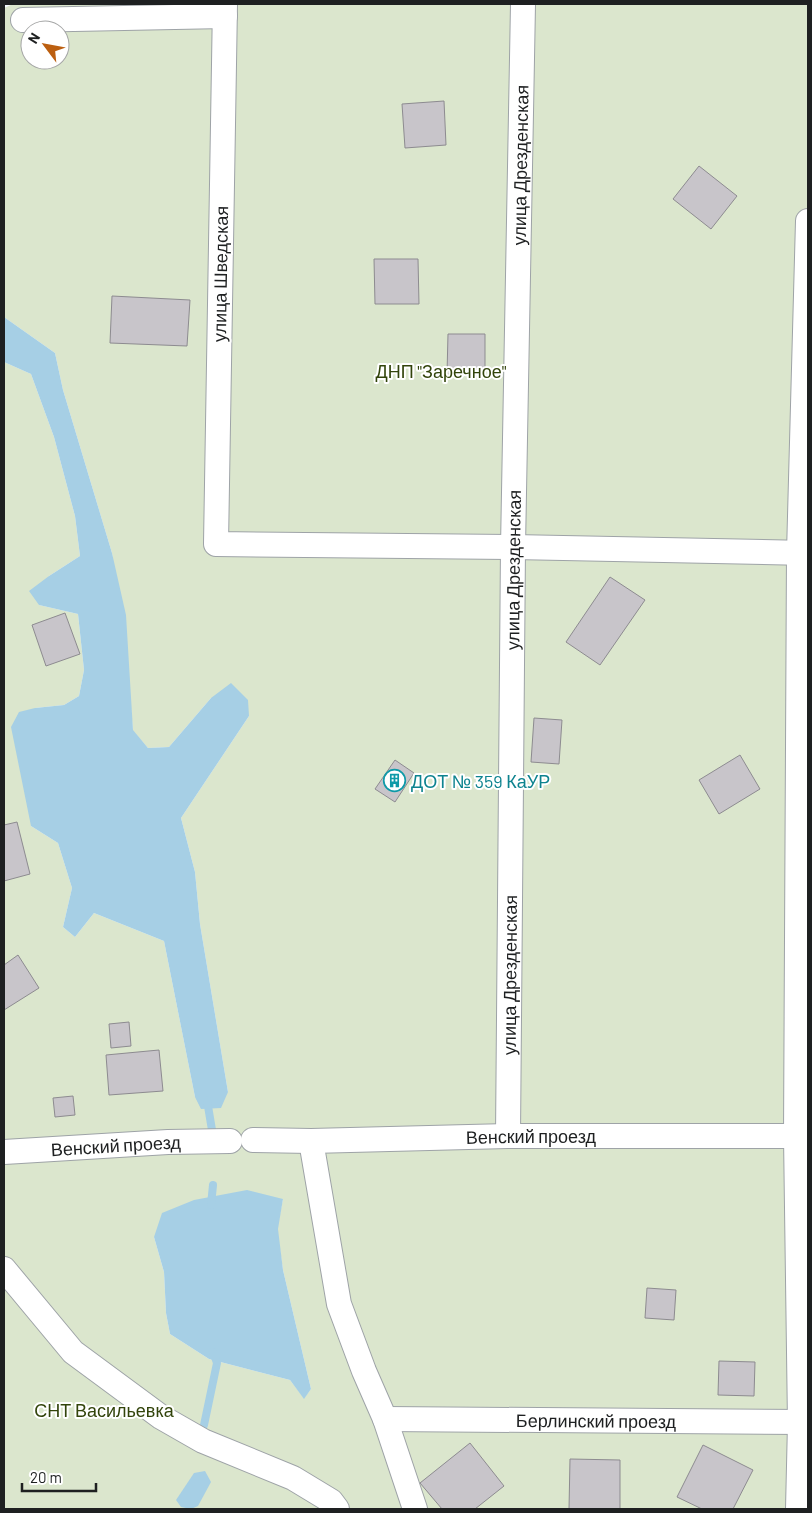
<svg xmlns="http://www.w3.org/2000/svg" width="812" height="1513" font-family="Barlow,sans-serif">
<rect width="100%" height="100%" fill="#f6fbff"/>
<path fill="#dbe6cd" fill-rule="evenodd" d="M13,4H808V1509H4V362L31,374L54,437L75,516L80,556L49,576L39,605L78,614L84,670L79,696L64,705L35,708L31,826L58,843L72,888L63,927L75,937L94,913L164,941L195,1097L228,1092L200,924L195,872L181,818L249,716L211,698L169,747L148,748L133,731L128,675L112,553L63,390L55,353L4,317V8ZM30,30H60V60H30ZM283,1199L277,1229L283,1270L311,1389L304,1398L290,1380L209,1359L170,1334L166,1313L164,1272L154,1237Z"/>
<g fill="#a6cfe5">
<polygon points="4,317 55,353 63,390 112,553 126,615 133,730 148,748 169,747 211,698 231,683 248,700 249,716 181,818 195,872 200,924 228,1092 221,1108 201,1109 195,1097 164,941 94,913 75,937 63,927 72,888 58,843 31,826 11,727 19,712 35,708 64,705 79,696 84,670 78,614 39,605 29,591 49,576 80,556 75,516 54,437 31,374 4,362"/>
<polygon points="247,1190 283,1199 278,1229 283,1270 311,1389 304,1399 290,1380 209,1359 170,1334 166,1313 164,1272 154,1237 162,1213 194,1200"/>
<polygon points="205,1471 211,1482 198,1506 191,1509 181,1507 176,1500 194,1473"/>
</g>
<g fill="none" stroke-linecap="round" stroke-linejoin="round">
<g stroke="#a6cfe5" stroke-width="8">
<polyline points="207,1100 212,1130"/>
<polyline points="211,1205 213,1185"/>
<polyline points="204,1425 217,1363 213,1352"/>
</g>
</g>
<g fill="#c8c5ca" stroke="#8d8b90">
<polygon points="444,101 446,145 405,148 402,104"/>
<polygon points="699,166 737,196 711,229 673,199"/>
<polygon points="374,259 418,259 419,304 375,304"/>
<polygon points="112,296 190,300 187,346 110,343"/>
<polygon points="448,334 485,334 485,374 447,374"/>
<polygon points="610,577 645,600 600,665 566,642"/>
<polygon points="65,613 80,654 46,666 32,625"/>
<polygon points="534,718 562,720 559,764 531,762"/>
<polygon points="740,755 760,789 719,814 699,780"/>
<polygon points="395,760 414,773 395,802 375,789"/>
<polygon points="17,822 30,874 4,881 4,825"/>
<polygon points="18,955 39,988 4,1010 4,965"/>
<polygon points="129,1022 131,1046 111,1048 109,1024"/>
<polygon points="159,1050 163,1091 109,1095 106,1055"/>
<polygon points="73,1096 75,1115 55,1117 53,1098"/>
<polygon points="647,1288 676,1290 674,1320 645,1318"/>
<polygon points="719,1361 755,1362 754,1396 718,1395"/>
<polygon points="470,1443 504,1486 475,1509 442,1509 420,1483"/>
<polygon points="703,1445 753,1470 733,1509 702,1509 677,1497"/>
<polygon points="570,1459 620,1460 620,1509 569,1509"/>
</g>
<g fill="none" stroke-linecap="round" stroke-linejoin="round">
<defs>
<g id="minor">
<polyline points="225,4 216,544 513,547 808,553"/>
<polyline points="23,20 225,16"/>
<path id="s1" d="M508,1136L513,547L523,4"/>
<path id="s2" d="M253,1140L311,1141L508,1136H808"/>
<polyline points="311,1141 339,1304 364,1371 385,1419 415,1509"/>
<path id="s3" d="M4,1152L168,1142L230,1141"/>
<polyline points="4,1269 73,1352 161,1417 203,1441 293,1478 331,1501 337,1509"/>
<path id="s4" d="M385,1419L808,1422"/>
<polyline points="798,1509 800,1423 796,1136 799,553 808,221"/>
</g>
</defs>
<use href="#minor" stroke="#9ea3a7" stroke-width="26"/>
<use href="#minor" stroke="#fff" stroke-width="24"/>
</g>
<defs>
<symbol id="building-ring" viewBox="-11 -11 22 22"><circle r="9.5" fill="#fff" stroke="#0f9aa8" stroke-width="1.5"/><path d="M-4-6H4V6H1V3H-1V6H-4ZM-2.5-4.3h1.7v1.8h-1.7ZM.8-4.3h1.7v1.8H.8ZM-2.5-1h1.7V.8h-1.7ZM.8-1h1.7V.8H.8Z" fill="#0f9aa8"/></symbol>
</defs>
<g fill-rule="evenodd">
<use href="#building-ring" x="382" y="768" width="25" height="25"/>
</g>
<g text-anchor="middle" dominant-baseline="central" stroke-width="4" stroke-linejoin="round" paint-order="stroke">
<g font-size="18" fill="#1e2021" stroke="#fff">
<text stroke="none"><textPath href="#s1" startOffset="971">улица Дрезденская</textPath></text>
<text transform="translate(220 274) rotate(-89)">улица Шведская</text>
<text stroke="none"><textPath href="#s1" startOffset="566">улица Дрезденская</textPath></text>
<text stroke="none"><textPath href="#s1" startOffset="161">улица Дрезденская</textPath></text>
<text stroke="none"><textPath href="#s2" startOffset="278">Венский проезд</textPath></text>
<text stroke="none"><textPath href="#s3" startOffset="112">Венский проезд</textPath></text>
<text stroke="none"><textPath href="#s4" startOffset="211">Берлинский проезд</textPath></text>
</g>
<g font-size="18" fill="#32440b" stroke="#fff">
<text x="441" y="371">ДНП "Заречное"</text>
<text x="104" y="1410">СНТ Васильевка</text>
</g>
<g font-size="18" fill="#0d838f" stroke="#fff" text-anchor="start">
<text x="411" y="781">ДОТ № 359 КаУР</text>
</g>
</g>
<rect width="812" height="1513" fill="none" stroke="#1e2021" stroke-width="10"/>
<g transform="translate(45 45) rotate(302)"><circle r="24" fill="#ffffff" stroke="#a5a6a6"/>
<path d="M0-4L9 19L0 12L-9 19Z" fill="#bc5f10"/>
<text y="-8" font-size="14" font-weight="bold" text-anchor="middle" fill="#1e2021">N</text>
</g>
<path d="M22 1483v8h74v-8" fill="none" stroke="#1e2021" stroke-width="2.5"/>
<text x="30" y="1483" font-size="15" fill="#1e2021" stroke="#ffffff" stroke-width="4" paint-order="stroke">20 m</text>
</svg>
